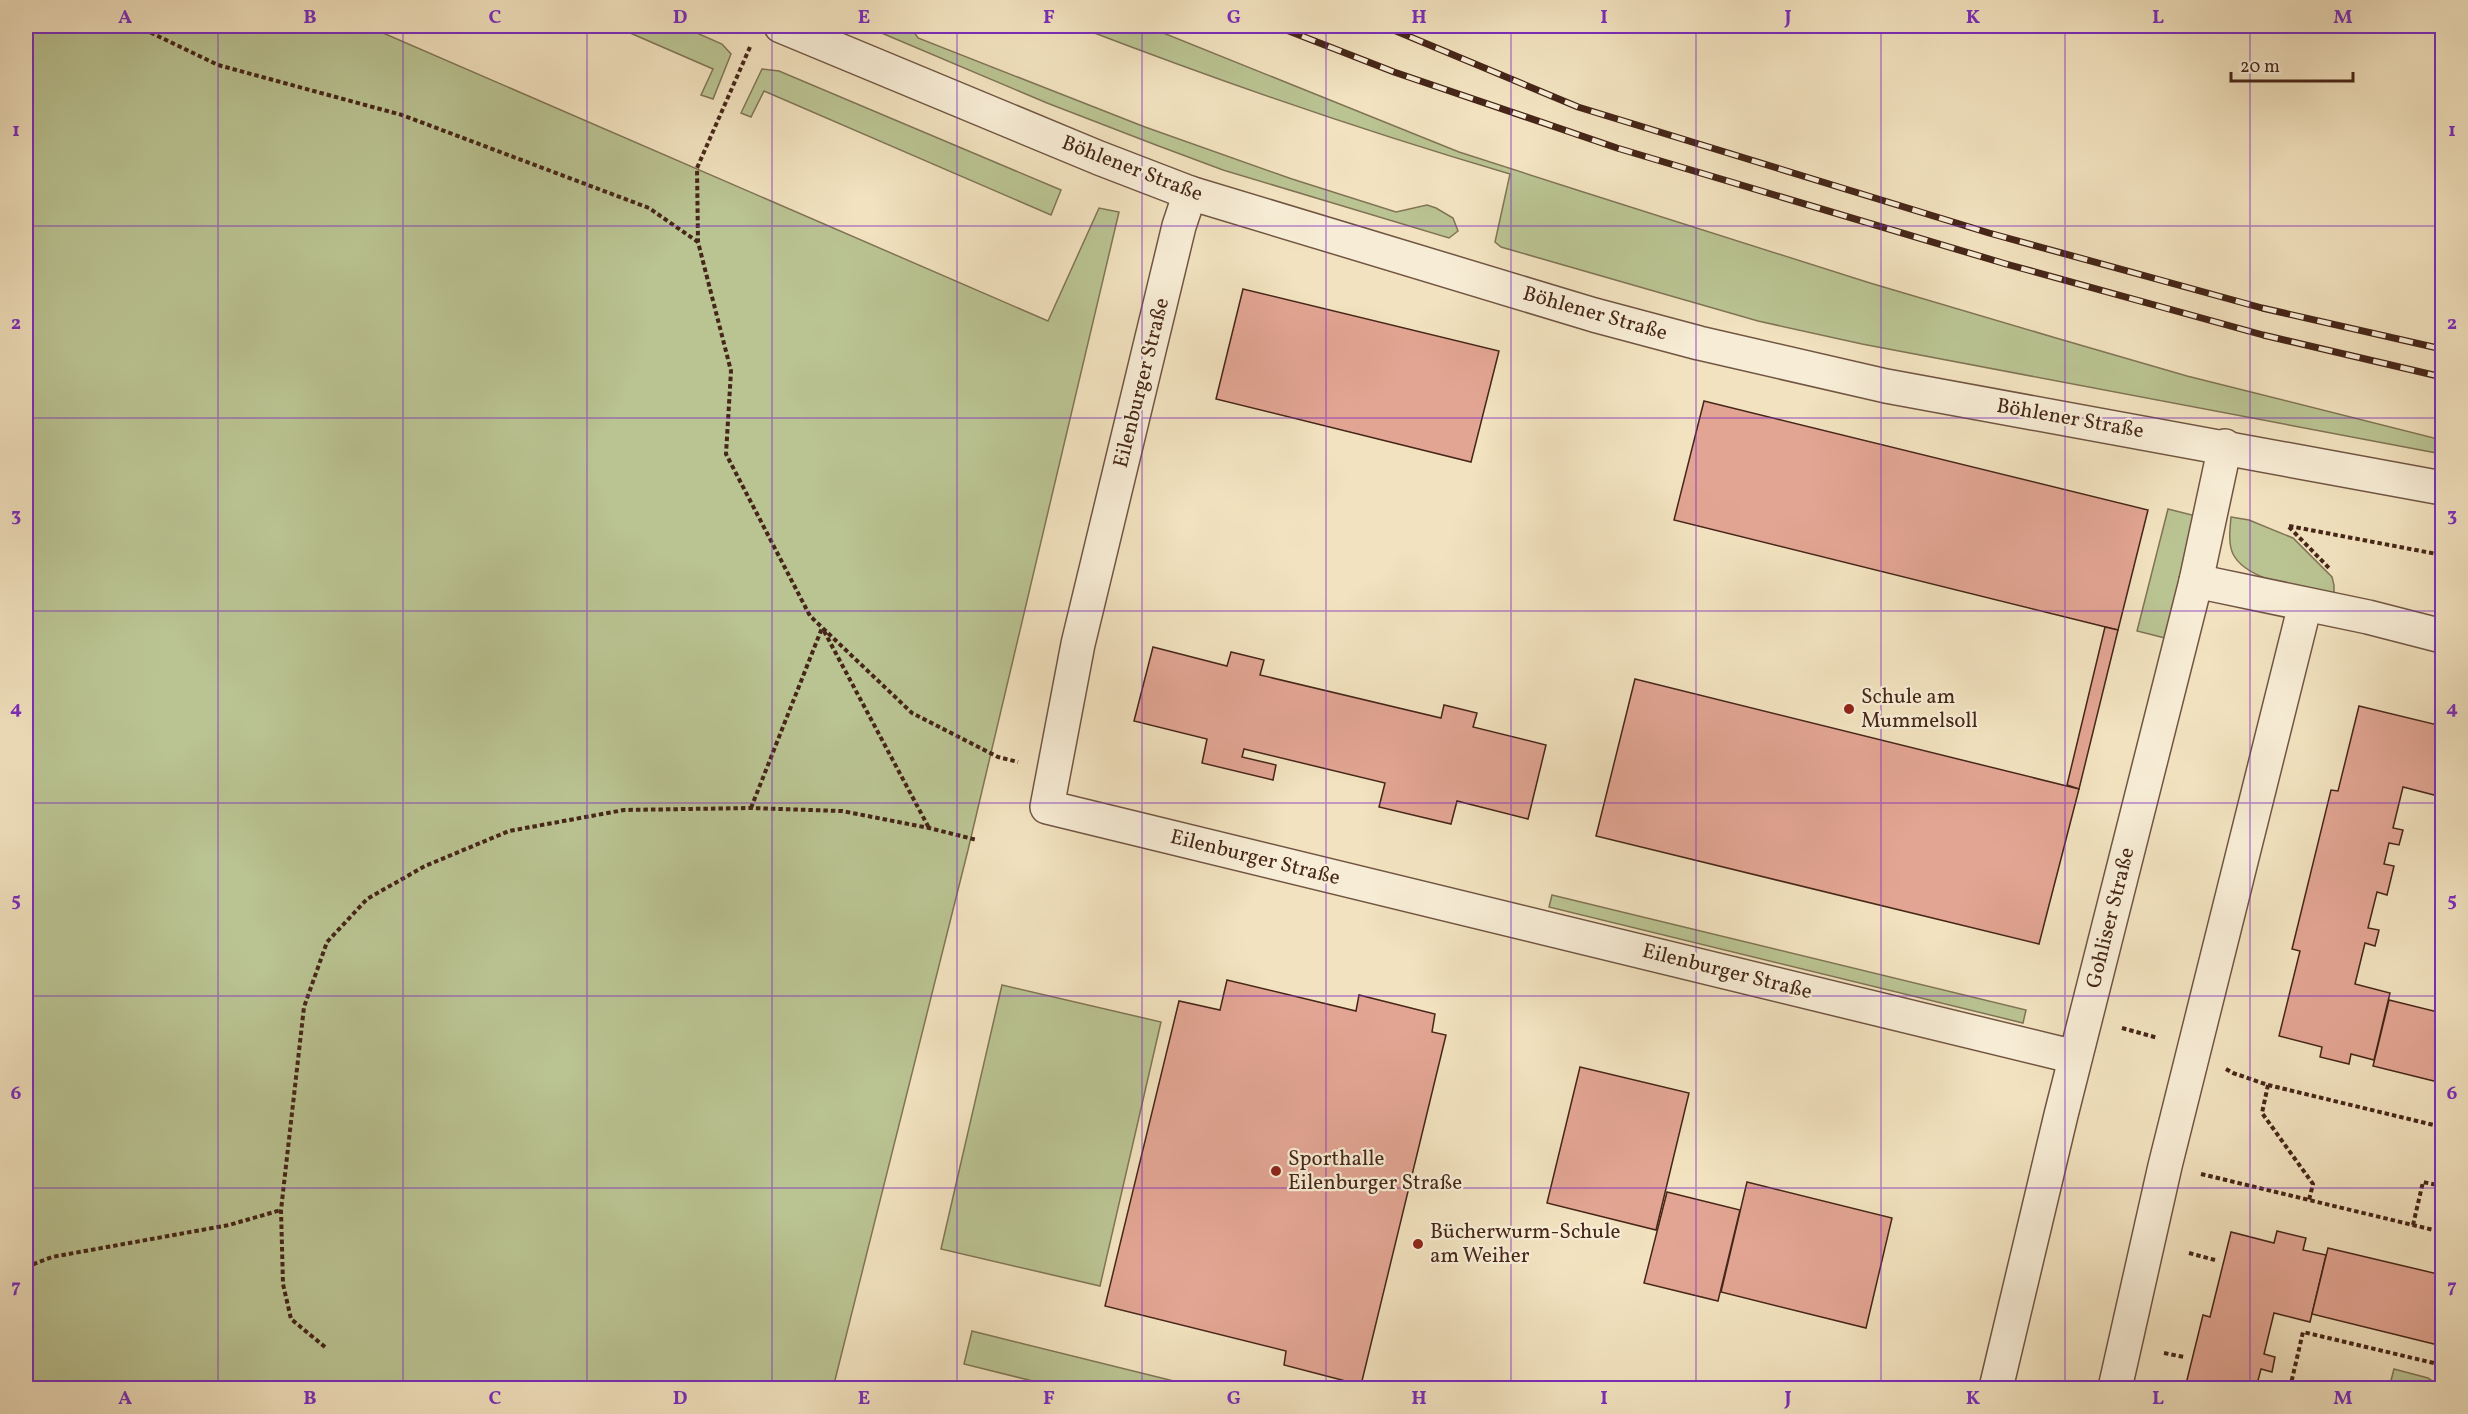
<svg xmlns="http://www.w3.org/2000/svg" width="2468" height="1414" font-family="Vollkorn,serif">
<rect width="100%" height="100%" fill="#f2e2bf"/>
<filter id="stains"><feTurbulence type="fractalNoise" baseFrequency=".00333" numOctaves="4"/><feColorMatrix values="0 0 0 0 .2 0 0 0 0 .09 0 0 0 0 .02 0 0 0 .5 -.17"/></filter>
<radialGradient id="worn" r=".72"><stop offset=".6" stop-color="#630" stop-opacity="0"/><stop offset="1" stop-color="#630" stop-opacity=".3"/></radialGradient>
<g fill="#bac392" stroke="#807455" stroke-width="1.5">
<polygon points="26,26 367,26 1048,321 1099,208 1119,212 968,850 833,1388 26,1388"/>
<polygon points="614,26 681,26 722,44 731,54 713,99 701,95 713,69"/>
<polygon points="865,26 910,26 918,38 1145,127 1292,179 1396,212 1427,205 1436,208 1453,218 1458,231 1449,238 1223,170 1156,145 1047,103"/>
<path d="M1076,26H1146L1459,152L1577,190L1870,283L2056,338L2187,376L2442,440V454L1862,344L1758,321L1501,247L1495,242L1510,174C1363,131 1219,81 1076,26Z"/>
<polygon points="762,69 779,71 1061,190 1051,215 764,91 751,117 741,113"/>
<polygon points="2168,509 2196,516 2165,638 2137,631"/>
<path d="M2231,517L2249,520L2293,538L2332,577L2334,585V596C2305,588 2247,582 2233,554C2228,543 2230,529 2231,517Z"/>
<polygon points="1552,895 2026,1010 2023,1023 1549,907"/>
<polygon points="1002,985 1161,1022 1100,1286 941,1249"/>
<polygon points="972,1331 1202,1388 1061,1388 964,1364"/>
<polygon points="2394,1369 2428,1378 2442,1388 2389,1388"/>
</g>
<g fill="#e2a593" stroke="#462618" stroke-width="1.5">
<polygon points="1243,289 1499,351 1471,462 1216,399"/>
<polygon points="1704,401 2148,510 2118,630 1674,520"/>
<polygon points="2105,627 2118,630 2079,789 2067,785"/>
<polygon points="1153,647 1227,666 1231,652 1264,660 1260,675 1441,718 1444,705 1477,713 1473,727 1546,745 1528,819 1457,801 1451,824 1379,807 1385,783 1244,749 1242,757 1276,765 1273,780 1202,763 1207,739 1134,721"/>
<polygon points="1635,679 2079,789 2039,944 1596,836"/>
<polygon points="2359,706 2442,726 2442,777 2438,796 2403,787 2393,828 2403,830 2399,845 2389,843 2384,864 2394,866 2387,895 2377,892 2368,928 2379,930 2375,946 2365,943 2355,984 2390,993 2374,1060 2351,1054 2349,1064 2320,1057 2322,1047 2279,1036 2300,951 2292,949 2331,790 2338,791"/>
<polygon points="2442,777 2442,797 2438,796"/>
<polygon points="1227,980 1356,1011 1359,995 1435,1014 1432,1032 1446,1035 1361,1385 1284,1365 1286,1351 1105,1306 1179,1001 1220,1010"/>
<polygon points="2389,1000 2442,1013 2442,1083 2373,1066"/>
<polygon points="1580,1067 1689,1093 1656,1230 1547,1203"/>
<polygon points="1747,1182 1892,1218 1866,1328 1721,1292"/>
<polygon points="1667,1192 1740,1210 1718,1301 1644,1283"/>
<polygon points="2277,1231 2306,1238 2303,1250 2326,1255 2310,1322 2274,1313 2264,1354 2275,1357 2272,1372 2261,1369 2256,1388 2185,1388 2203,1315 2210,1317 2231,1232 2274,1243"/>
<polygon points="2328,1248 2442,1275 2442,1346 2312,1314"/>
</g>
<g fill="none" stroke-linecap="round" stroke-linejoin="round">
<defs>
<g id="minor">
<polyline points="1190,193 1179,226 1078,644 1047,807 2075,1057"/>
<polyline points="2196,581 2368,617 2442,636"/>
<polyline points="1996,1388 2061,1115 2196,581 2225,446"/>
<polyline points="2115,1388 2165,1166 2305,605"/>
</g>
<polyline id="tertiary" points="781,26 1099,158 1190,193 1594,315 1699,343 1886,386 2442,488"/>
</defs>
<use href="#minor" stroke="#715542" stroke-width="36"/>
<use href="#tertiary" stroke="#715542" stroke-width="36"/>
<g stroke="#462618" stroke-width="4" stroke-dasharray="4.5 3" stroke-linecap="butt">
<polyline points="137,26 218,65 402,115 649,208 698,242"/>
<polyline points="750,47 697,168 698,242 731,371 726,454 810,616 912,713 998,757 1018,762"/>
<polyline points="2289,526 2442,555"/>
<polyline points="2289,527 2330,569"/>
<polyline points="824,631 929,828"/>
<polyline points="751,808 822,628"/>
<polyline points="2122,1028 2158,1038"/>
<polyline points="2226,1069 2233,1073 2268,1085 2442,1127"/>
<polyline points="2268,1085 2262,1113 2313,1184 2309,1200"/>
<polyline points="2201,1174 2442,1232"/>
<polyline points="2413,1225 2423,1182 2442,1186"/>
<polyline points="2189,1253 2215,1260"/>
<polyline points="26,1267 52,1257 229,1225 281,1210"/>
<polyline points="325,1347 291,1319 283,1284 281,1210 304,1007 327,942 367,899 425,866 509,831 624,810 751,808 842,811 929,828 977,840"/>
<polyline points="2164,1353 2184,1357"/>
<polyline points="2290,1388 2303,1332 2442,1365"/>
</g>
<use href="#minor" stroke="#f7ecd5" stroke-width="33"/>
<use href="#tertiary" stroke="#f7ecd5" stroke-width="33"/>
<defs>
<g id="rail">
<polyline points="1276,26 1394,72 1617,148 2006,264 2263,335 2442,377"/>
<polyline points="1384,26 1578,107 1989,233 2262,308 2442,349"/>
</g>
</defs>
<use href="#rail" stroke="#462618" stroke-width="7"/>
<use href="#rail" stroke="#f7ecd5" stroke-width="4.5" stroke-dasharray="14" stroke-linecap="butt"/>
</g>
<path fill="none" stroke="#7b2cbf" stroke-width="1.5" stroke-opacity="0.55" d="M218,26V1388M403,26V1388M587,26V1388M772,26V1388M957,26V1388M1142,26V1388M1326,26V1388M1511,26V1388M1696,26V1388M1881,26V1388M2065,26V1388M2250,26V1388M26,226H2442M26,418H2442M26,611H2442M26,803H2442M26,996H2442M26,1188H2442"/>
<g fill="#8f2418" stroke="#f7ecd5" stroke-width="2">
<circle cx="1849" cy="709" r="6"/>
<circle cx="1276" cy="1171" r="6"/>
<circle cx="1418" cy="1244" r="6"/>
</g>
<g text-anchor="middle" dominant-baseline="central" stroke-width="4.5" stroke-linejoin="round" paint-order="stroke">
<g font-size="21" fill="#462618" stroke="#f7ecd5">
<text transform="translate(1132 169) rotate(21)">Böhlener Straße</text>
<text transform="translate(1595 314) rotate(16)">Böhlener Straße</text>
<text transform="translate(1142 383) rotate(-76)">Eilenburger Straße</text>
<text transform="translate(2070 419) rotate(10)">Böhlener Straße</text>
<text transform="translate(1255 858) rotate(14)">Eilenburger Straße</text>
<text transform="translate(2111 918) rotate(-76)">Gohliser Straße</text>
<text transform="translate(1727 972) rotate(14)">Eilenburger Straße</text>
</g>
<g font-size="21" fill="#462618" stroke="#f7ecd5" text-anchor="start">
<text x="1861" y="697">Schule am<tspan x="1861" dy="24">Mummelsoll</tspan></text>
<text x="1288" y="1159">Sporthalle<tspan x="1288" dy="24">Eilenburger Straße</tspan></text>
<text x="1430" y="1232">Bücherwurm-Schule<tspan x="1430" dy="24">am Weiher</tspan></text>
</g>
</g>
<rect width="2468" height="1414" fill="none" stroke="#f2e2bf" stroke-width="66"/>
<path d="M2231 72v9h122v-9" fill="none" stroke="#462618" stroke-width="3"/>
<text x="2240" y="72" font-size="18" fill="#462618" stroke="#f7ecd5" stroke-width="4.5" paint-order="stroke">20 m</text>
<rect x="33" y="33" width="2402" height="1348" fill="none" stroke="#7b2cbf" stroke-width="2"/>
<g font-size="20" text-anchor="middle" font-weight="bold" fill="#7b2cbf">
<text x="125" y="23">A</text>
<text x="310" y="23">B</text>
<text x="495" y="23">C</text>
<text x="680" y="23">D</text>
<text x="864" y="23">E</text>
<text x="1049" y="23">F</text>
<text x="1234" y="23">G</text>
<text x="1419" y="23">H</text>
<text x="1604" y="23">I</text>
<text x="1788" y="23">J</text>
<text x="1973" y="23">K</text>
<text x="2158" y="23">L</text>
<text x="2343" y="23">M</text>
<text x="16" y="136">1</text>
<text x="2452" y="136">1</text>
<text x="16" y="329">2</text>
<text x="2452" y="329">2</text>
<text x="16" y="521">3</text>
<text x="2452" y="521">3</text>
<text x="16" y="714">4</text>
<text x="2452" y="714">4</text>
<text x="16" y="906">5</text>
<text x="2452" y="906">5</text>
<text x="16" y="1099">6</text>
<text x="2452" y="1099">6</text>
<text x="16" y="1292">7</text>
<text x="2452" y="1292">7</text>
<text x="125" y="1404">A</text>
<text x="310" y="1404">B</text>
<text x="495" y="1404">C</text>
<text x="680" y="1404">D</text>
<text x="864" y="1404">E</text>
<text x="1049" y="1404">F</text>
<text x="1234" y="1404">G</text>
<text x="1419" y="1404">H</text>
<text x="1604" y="1404">I</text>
<text x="1788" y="1404">J</text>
<text x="1973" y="1404">K</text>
<text x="2158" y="1404">L</text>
<text x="2343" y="1404">M</text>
</g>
<rect width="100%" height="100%" filter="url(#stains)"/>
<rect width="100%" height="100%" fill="url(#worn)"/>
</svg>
